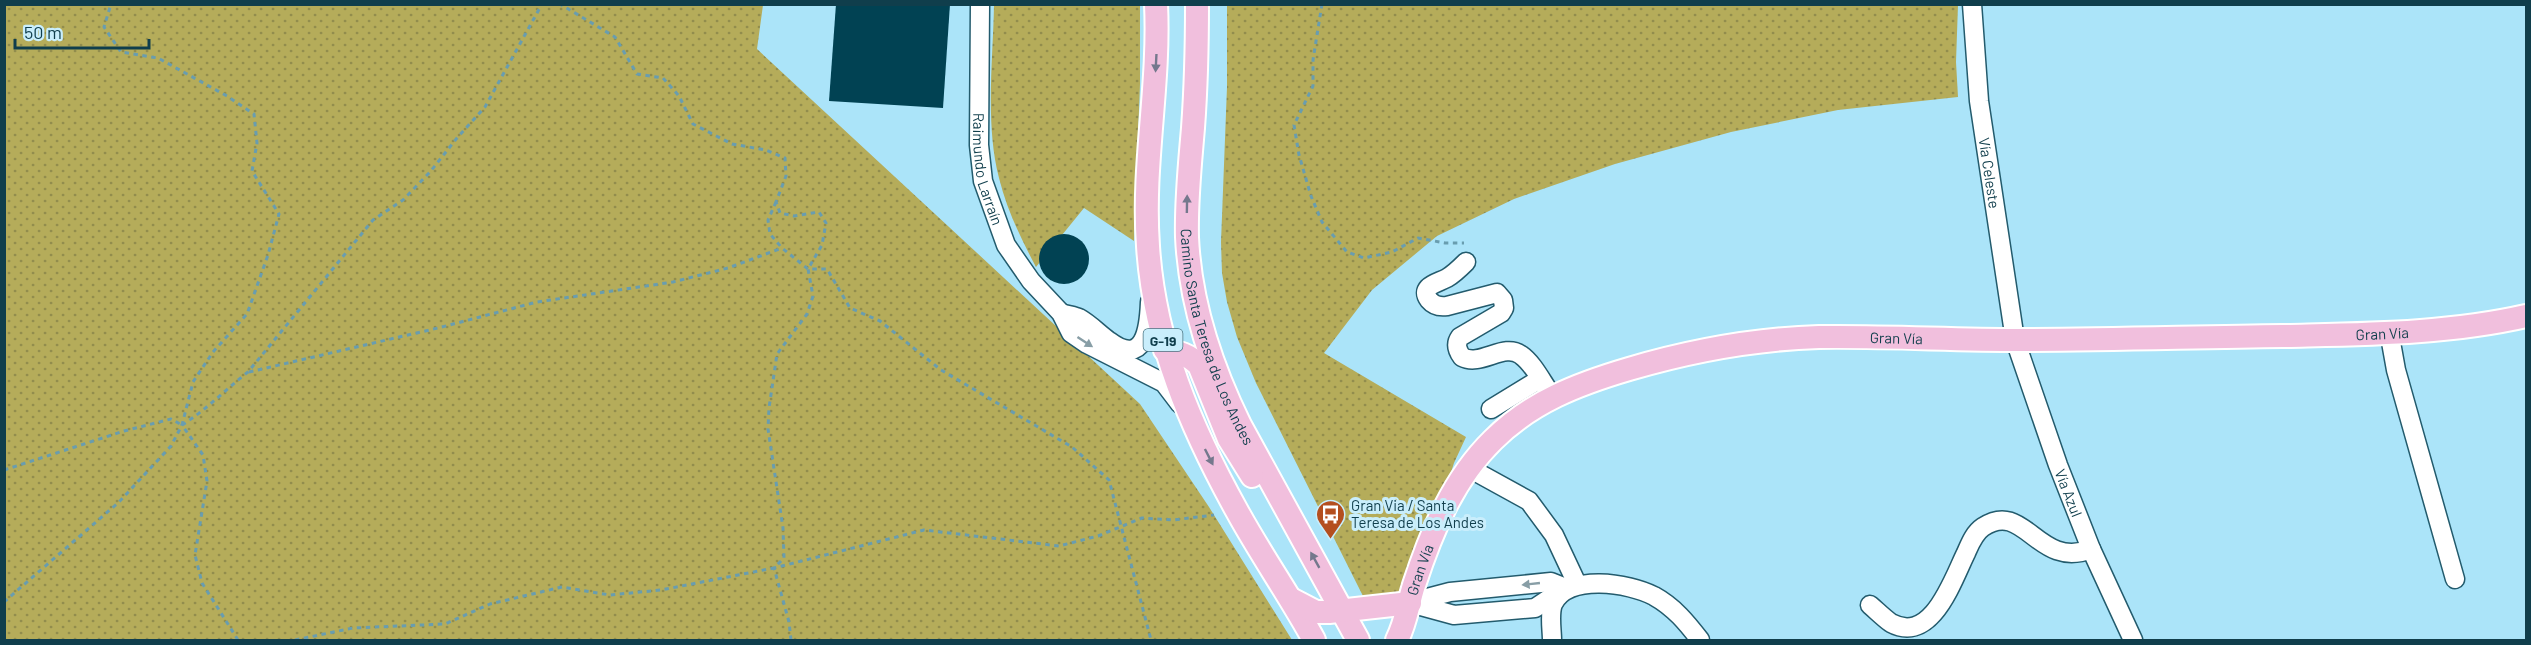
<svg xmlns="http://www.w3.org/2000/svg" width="2531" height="645" font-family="Barlow,sans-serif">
<defs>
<pattern id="grass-dots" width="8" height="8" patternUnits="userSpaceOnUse" patternTransform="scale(1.5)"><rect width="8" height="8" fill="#b5ac5a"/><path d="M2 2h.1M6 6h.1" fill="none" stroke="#928d4d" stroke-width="1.8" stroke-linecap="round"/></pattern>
</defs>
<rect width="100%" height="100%" fill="#abe4f9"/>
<g fill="url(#grass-dots)">
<polygon points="4,5 763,5 757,49 1140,404 1209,507 1292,640 5,640"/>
<path d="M994,5H1140V84L1134,241L1084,208L1036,267C1021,239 1007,210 999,178C985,123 993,61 994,5Z"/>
<polygon points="1227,5 1958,5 1956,62 1958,97 1838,110 1731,132 1615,164 1514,199 1437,236 1372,290 1324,353 1466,437 1454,463 1411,597 1365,600 1256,383 1237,337 1227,302 1222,273 1221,242 1227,87"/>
</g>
<g fill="#014253">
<polygon points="836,4 950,4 943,108 829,101"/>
<circle cx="1064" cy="259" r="25"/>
</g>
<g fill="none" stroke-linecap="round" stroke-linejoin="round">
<defs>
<g id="minor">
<path id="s1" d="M980,4L979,145L983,181L1006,245L1031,281L1061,313L1071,333L1087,344L1164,383L1180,404"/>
<path id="s2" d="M1972,4L1979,101L2015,340L2058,465L2091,549L2133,640"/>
<path d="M1466,262C1460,268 1454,274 1447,278C1438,283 1419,286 1429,300C1434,306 1440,307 1447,306L1497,293L1503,300L1504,308L1501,313L1460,337C1455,344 1457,350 1462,357C1481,367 1504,342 1521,355C1534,364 1543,384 1553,397"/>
<path d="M1061,313C1067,315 1074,316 1079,318C1090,324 1099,334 1109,341C1145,368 1149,327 1150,302"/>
<polyline points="2389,331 2396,370 2455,579"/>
<polyline points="1491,409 1540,379"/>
<polyline points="1469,468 1529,501 1554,535 1577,584"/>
<polyline points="1412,602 1450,592 1551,582 1566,588"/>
<polyline points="1410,603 1454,615 1535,608 1559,592"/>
<path d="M1870,605C1877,611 1884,618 1891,623C1932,645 1953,579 1966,553C1970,544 1974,533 1983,527C2025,499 2037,570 2091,549"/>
<path d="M1552,640C1552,630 1549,614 1553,604C1568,573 1629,583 1654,596C1674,607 1687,623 1700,640"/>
</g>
<g id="major">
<path d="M1156,4C1160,85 1142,165 1148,246C1154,342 1191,428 1237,511C1261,555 1290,596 1314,640"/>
<path id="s3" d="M1197,4C1197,46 1196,87 1193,128C1190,164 1186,200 1187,237C1190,303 1211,366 1240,425L1358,640"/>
<path d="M1165,350C1179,352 1189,355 1199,365L1229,439L1252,476"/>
<polyline points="1291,599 1316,612 1329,612 1410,603"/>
<path id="s4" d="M1397,640C1406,622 1408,604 1414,585C1431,533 1453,479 1493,440C1531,402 1578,384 1629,369C1690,351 1755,339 1819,337C1885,336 1952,340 2019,340C2107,340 2195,337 2283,336C2364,334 2447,334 2526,316"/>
</g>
</defs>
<use href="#minor" stroke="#235b6d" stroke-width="21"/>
<use href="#major" stroke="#fff" stroke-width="26"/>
<g stroke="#699daf" stroke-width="3" stroke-dasharray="4.5 4.5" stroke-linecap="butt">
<polyline points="1322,4 1313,60 1313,86 1294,125 1299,155 1311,196 1322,222 1347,252 1364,258 1392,252 1418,238 1445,243 1464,243"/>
<polyline points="776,202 768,220 770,234 782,248 808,269 827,269 850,308 880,321 941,370 1072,447 1109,480 1151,640"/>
<polyline points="249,372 438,328 537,302 673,282 728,268 782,248"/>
<polyline points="4,470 124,431 171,419 182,425"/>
<polyline points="4,602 119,502 171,446 182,425 193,382 213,352 247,314 268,255 279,214 252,171 257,143 254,114 227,96 158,58 121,52 104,27 111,4"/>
<path d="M238,640L202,583L195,555L207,481L203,455L182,425C206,410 225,390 248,372L373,220L403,200L430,172L457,138L485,107L542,4"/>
<polyline points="295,640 353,628 445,624 490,604 562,587 610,595 661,590 774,568 784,558 783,528 768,429 769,408 777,354 807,314 813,296 808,269 822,245 826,223 819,212 794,216 780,213 776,202 786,176 785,158 766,150 732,144 693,124 679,96 663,78 637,74 615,37 560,4"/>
<polyline points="791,640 789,622 774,568 924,530 1059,546 1098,536 1142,518 1173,520 1214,515"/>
</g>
<use href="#minor" stroke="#fff" stroke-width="18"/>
<use href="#major" stroke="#f1bfdd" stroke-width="22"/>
</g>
<defs><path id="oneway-solid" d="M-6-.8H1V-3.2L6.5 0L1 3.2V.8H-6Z" transform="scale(1.5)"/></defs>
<g fill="#75788d">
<use href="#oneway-solid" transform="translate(1156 63) rotate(93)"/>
<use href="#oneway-solid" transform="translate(1187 204) rotate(-89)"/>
<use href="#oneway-solid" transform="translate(1209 457) rotate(63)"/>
<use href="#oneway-solid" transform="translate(1315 560) rotate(-119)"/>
</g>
<g fill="#889ea6">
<use href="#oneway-solid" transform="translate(1085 342) rotate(33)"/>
<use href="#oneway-solid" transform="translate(1531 584) rotate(174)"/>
</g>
<defs>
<symbol id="bus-pin" viewBox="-11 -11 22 30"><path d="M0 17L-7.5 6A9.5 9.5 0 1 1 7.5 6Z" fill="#b44f1f" stroke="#c9eefc"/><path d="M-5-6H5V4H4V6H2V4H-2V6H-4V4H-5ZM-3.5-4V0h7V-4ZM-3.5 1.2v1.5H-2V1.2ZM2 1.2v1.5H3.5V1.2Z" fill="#fff"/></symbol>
</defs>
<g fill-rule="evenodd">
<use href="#bus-pin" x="1314" y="498" width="33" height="45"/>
</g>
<g text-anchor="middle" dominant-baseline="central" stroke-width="6" stroke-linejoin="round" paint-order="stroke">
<rect fill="#c9eefc" stroke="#487381" stroke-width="1.5" x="1143.5" y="329" width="39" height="22" rx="4.5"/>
<g font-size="14" font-weight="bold" fill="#103e4c">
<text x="1163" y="340">G-19</text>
</g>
<g font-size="15" fill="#103e4c" stroke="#c9eefc">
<text stroke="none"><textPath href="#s1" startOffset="166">Raimundo Larraín</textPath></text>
<text stroke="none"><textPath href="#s2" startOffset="170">Vía Celeste</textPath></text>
<text stroke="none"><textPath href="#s4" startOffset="1136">Gran Vía</textPath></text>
<text stroke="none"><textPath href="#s3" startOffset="338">Camino Santa Teresa de Los Andes</textPath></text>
<text stroke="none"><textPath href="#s4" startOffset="650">Gran Vía</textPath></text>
<text stroke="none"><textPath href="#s2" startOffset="501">Vía Azul</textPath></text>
<text stroke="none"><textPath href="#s4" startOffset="74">Gran Vía</textPath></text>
</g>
<g font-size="15" fill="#103e4c" stroke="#c9eefc" text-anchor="start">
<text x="1351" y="505">Gran Via / Santa<tspan x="1351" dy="17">Teresa de Los Andes</tspan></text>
</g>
</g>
<rect width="2531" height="645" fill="none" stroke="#103e4c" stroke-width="12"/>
<path d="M15 39v9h134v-9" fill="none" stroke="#103e4c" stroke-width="3"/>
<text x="24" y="39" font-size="18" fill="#103e4c" stroke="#c9eefc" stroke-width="4.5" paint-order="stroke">50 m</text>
</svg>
